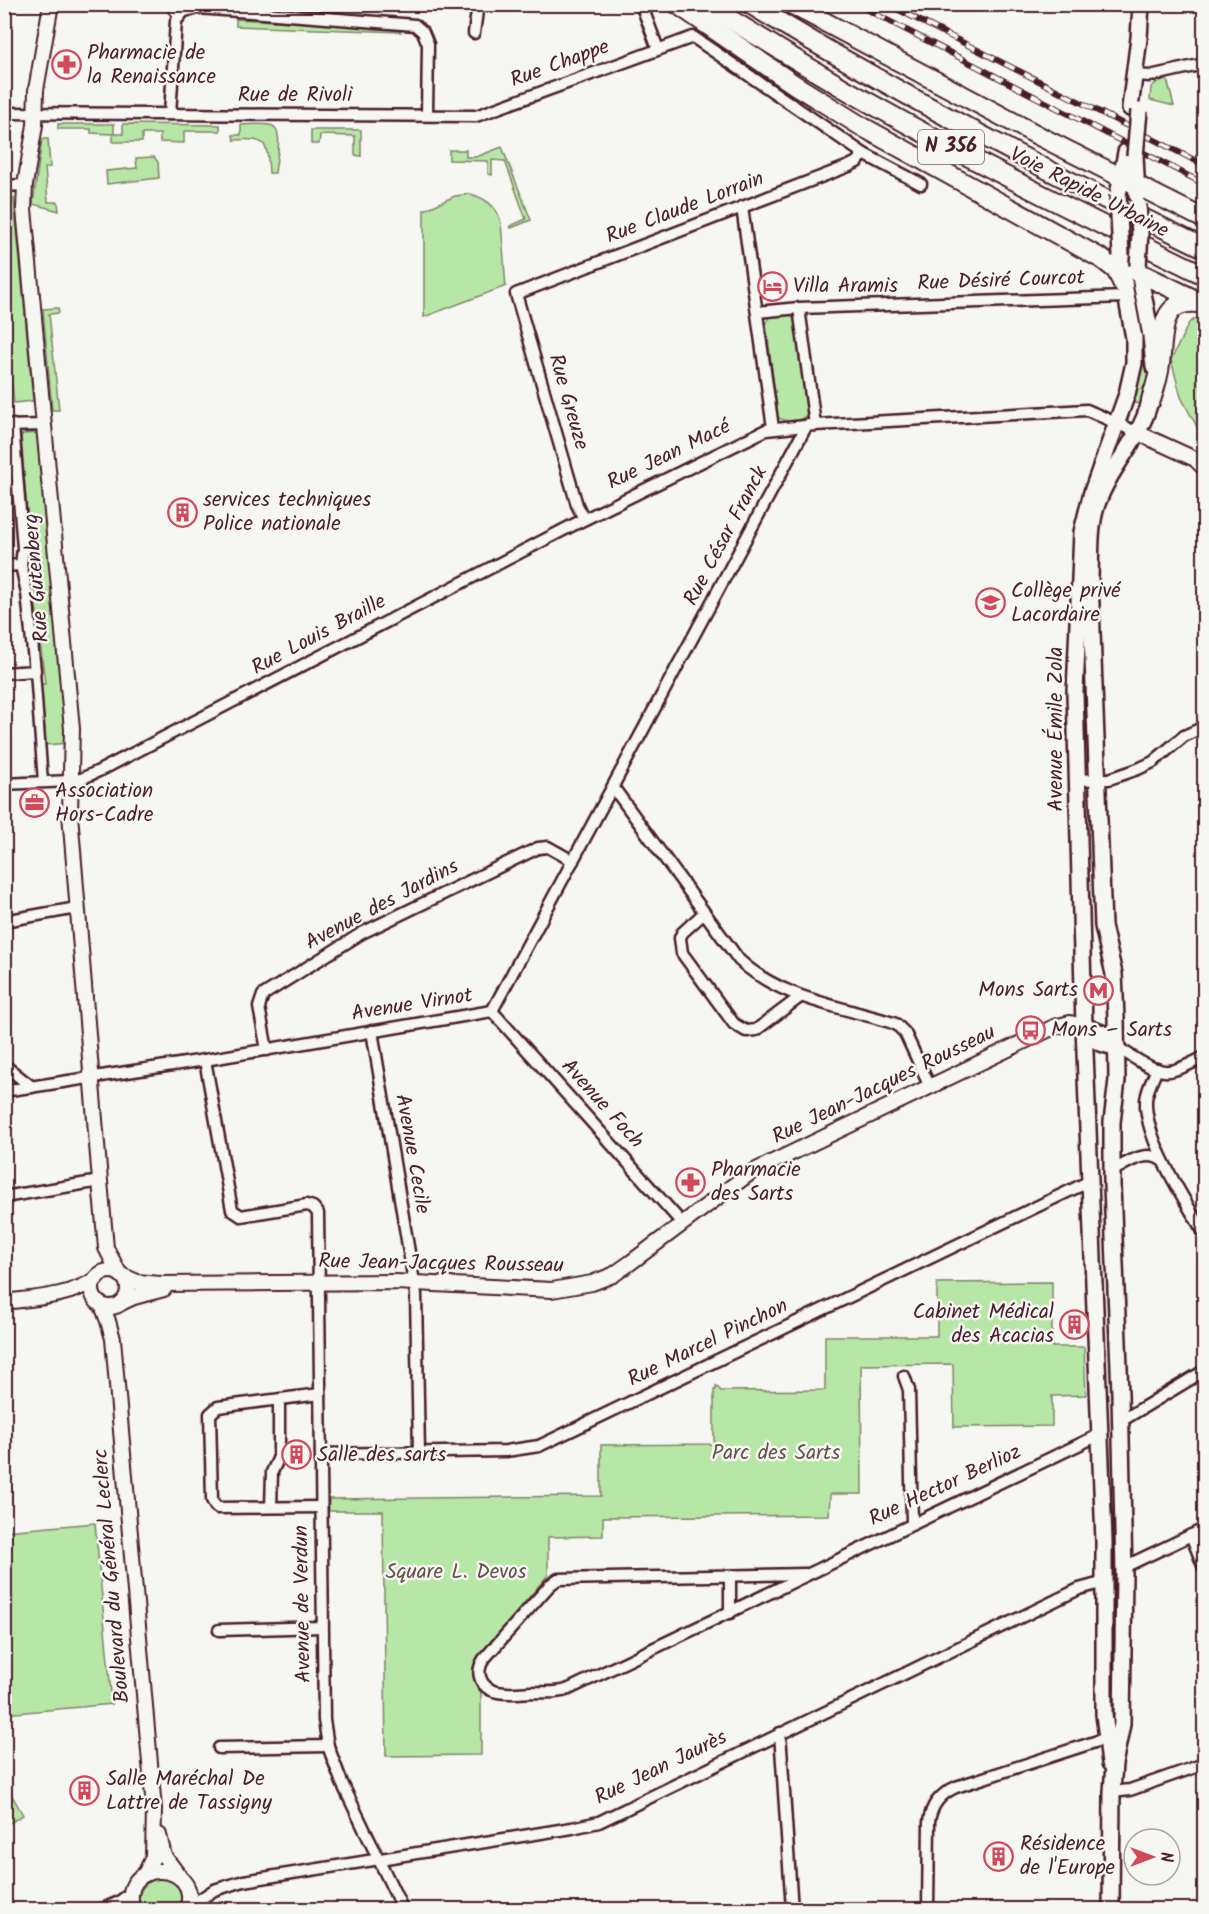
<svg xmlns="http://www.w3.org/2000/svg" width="1209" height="1914" font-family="Kalam,sans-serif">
<rect width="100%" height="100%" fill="#f6f6f2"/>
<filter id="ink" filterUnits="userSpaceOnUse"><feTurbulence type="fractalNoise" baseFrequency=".0167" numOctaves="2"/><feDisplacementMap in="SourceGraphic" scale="12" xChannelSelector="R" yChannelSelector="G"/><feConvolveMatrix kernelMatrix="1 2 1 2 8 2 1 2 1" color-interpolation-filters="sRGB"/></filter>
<g filter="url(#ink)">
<g fill="#b7e7a6" stroke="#808368" stroke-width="1.5">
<polygon points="292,18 414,30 402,29 401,32 236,26 236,19 291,22"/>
<polygon points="1167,79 1174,106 1150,100 1151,87 1159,81"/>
<polygon points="58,124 114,124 114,134 123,134 123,124 220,125 220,131 184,131 184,143 160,142 160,134 142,134 142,142 113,142 113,134 91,133 91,129 58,129"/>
<path d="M241,125C250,125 261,123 270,125C285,127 276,161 275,173H269C267,142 268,138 234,140L233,135H241Z"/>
<polygon points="311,130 361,130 361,156 355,155 355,136 320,135 319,144 311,144"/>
<polygon points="42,139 48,139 50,167 45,168 48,202 58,202 59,211 33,204"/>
<polygon points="502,147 531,220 511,228 510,226 526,219 505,161 492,160 492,175 488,174 488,161 449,160 449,150 466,150 466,157 476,157"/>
<polygon points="154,157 158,162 159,178 107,184 106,171 137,168 136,158"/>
<path d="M470,194C482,197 493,203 499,216C503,225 504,272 506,286L424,317V210L455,196Z"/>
<polygon points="5,198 14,198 33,401 14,403 12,384 9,384 10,371 5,371"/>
<polygon points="58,308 59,313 49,314 59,410 52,410 43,309"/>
<path d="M786,314L792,316L795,321L807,414C801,422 786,423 778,417L766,323L770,317Z"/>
<polygon points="1204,317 1204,440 1181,397 1171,360 1189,323 1195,319"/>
<path d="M1137,318C1147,353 1151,371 1144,407L1133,402C1141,370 1141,351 1137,318Z"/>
<polygon points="39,433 69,743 46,745 41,684 45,684 31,562 21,436 23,434"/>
<polygon points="1052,1282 1052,1347 1084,1347 1086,1395 1052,1396 1052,1426 954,1427 953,1364 861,1365 862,1494 830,1494 829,1515 603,1517 603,1536 548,1537 548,1575 478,1657 473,1674 475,1682 481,1693 481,1755 386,1756 383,1511 329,1511 329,1499 601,1496 601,1445 714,1444 714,1390 716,1390 716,1386 721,1391 825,1390 825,1336 937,1336 937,1283"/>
<polygon points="95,1523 112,1704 5,1714 5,1531"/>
<polygon points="5,1783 23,1815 5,1826 4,1826"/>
<path d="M162,1878C182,1882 182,1892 180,1909L141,1910C135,1893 144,1879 162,1878Z"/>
</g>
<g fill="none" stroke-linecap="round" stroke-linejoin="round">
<defs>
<polyline id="pedestrian" points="35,671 43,782"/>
<g id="minor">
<polyline points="175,4 174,9 179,15"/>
<polyline points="641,4 658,49"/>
<polyline points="474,33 478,4"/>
<polyline points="1134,75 1150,76 1204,64"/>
<polyline points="4,113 476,116 693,37 864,154 921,184"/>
<polyline points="170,114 176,21 184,11 198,8 415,25 423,32 428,44 427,115"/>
<polyline points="4,186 25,185"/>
<polyline points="742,207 773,428"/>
<polyline points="799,308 815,425"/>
<polyline points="757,312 799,308 1125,297"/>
<polyline points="4,426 45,425"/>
<polyline points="584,519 577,505 516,294 849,166 857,162 864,154"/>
<polyline points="4,566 21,565"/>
<polyline points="4,673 35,671 27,593 21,565 23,548 13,425"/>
<polyline points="1077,780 1109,779 1138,769 1153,762 1184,736 1204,727"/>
<polyline points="4,784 70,781 81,779 101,770 575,524 766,430 815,425 1087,410 1138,433"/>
<path d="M613,787L739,960C782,1000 842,1006 896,1024L905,1033L930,1087"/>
<polyline points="704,913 682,933 680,938 682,953 734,1024 746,1031 756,1030 800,997"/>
<polyline points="4,921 77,908"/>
<polyline points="492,1011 682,1223"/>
<polyline points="372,1031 416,1294 419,1453"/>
<path d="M1117,1047C1130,1055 1154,1073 1169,1071C1180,1070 1194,1062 1204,1057"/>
<polyline points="267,1050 259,1007 263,995 362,933 538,848 548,847 573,861"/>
<polyline points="205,1060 232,1210 241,1216 307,1205 313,1207 318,1213 324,1720 328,1746 342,1783 403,1910"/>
<polyline points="4,1065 32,1087"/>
<path d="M1157,1069C1153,1079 1147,1089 1146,1100C1144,1139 1185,1200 1204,1233"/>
<polyline points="4,1091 205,1060 492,1011 807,425"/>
<path d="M1112,1171C1127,1163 1147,1148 1163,1161"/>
<polyline points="4,1197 100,1181"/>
<polyline points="904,1376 909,1390 912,1523"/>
<polyline points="320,1394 218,1407 210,1414 212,1500 215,1506 218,1508 321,1507"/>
<polyline points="1121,1421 1204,1371"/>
<polyline points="321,1454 506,1451 539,1446 1090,1181"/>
<polyline points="271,1507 272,1472 279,1457 279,1400"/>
<polyline points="1191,1535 1204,1568"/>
<polyline points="1124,1567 1204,1529"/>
<path d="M805,1574L558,1579L550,1585L484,1659C480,1665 478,1670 480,1677C486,1698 514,1693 531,1692C543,1692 557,1694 569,1689L1101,1434"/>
<polyline points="730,1576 730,1613"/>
<polyline points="219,1630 322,1627"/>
<polyline points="780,1733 792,1910"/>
<polyline points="219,1748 328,1746"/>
<polyline points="1112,1792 1130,1790 1204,1764"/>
<polyline points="187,1908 214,1890 244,1881 572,1828 599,1822 1079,1589 1105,1582"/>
<polyline points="100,1910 119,1902 132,1892"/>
<path d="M928,1910L929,1822C931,1805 940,1794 956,1787L1107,1738"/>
</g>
<g id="tertiary">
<polyline points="51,4 36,90 35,125 25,185 24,209 72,729 70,814 100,1181 106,1248 119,1273"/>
<polyline points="1138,433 1195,459 1204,468"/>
<circle cx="110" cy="1289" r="18"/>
<polyline points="121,1275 137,1282 160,1284 396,1282 552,1290 592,1283 613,1275 630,1263 750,1173 1054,1027 1070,1023 1084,1026"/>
<path d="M4,1302C35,1298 69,1297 96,1279"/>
<polyline points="123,1302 134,1297 164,1289"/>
<polyline points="102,1305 108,1321 113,1339 154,1809 153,1857 145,1874"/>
<polyline points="159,1835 164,1856 179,1876"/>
<path d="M133,1910C116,1857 204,1859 187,1910"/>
</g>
<g id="secondary">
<polyline points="1130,108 1139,38 1141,4"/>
<polyline points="1135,156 1137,195"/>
<polyline points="1118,195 1126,152"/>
<polyline points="1138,266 1151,336 1154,367"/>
<path d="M1084,1026C1091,1041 1101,1045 1117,1047"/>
<polyline points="1084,1026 1107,1035 1117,1047"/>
<polyline points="1110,1763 1104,1714 1104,1541 1084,1026 1075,692 1082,532 1092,492 1127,394 1134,363 1134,338 1122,273"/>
<path d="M1111,1910L1112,1792L1114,1764L1122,1724L1124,1574L1120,1394L1112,1185V1122L1117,1080L1116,1018L1114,974L1103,926L1090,578C1091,554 1089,527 1097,504C1111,463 1145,437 1152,391"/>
</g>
<g id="trunk">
<polyline points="677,4 795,85 861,126 1102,259 1116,270 1123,284"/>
<path d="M705,4C752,32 798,62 845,89C962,156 1083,216 1204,275"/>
<path d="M750,4C897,94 1050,173 1204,248"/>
<polyline points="791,4 1041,137 1204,219"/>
<polyline points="1121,256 1134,270 1200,302"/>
<path d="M1151,400C1155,388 1159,376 1160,364C1164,334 1158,295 1204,304"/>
</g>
</defs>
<use href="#pedestrian" stroke="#4a1f2b" stroke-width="13"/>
<use href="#minor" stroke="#4a1f2b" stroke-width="15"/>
<use href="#tertiary" stroke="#4a1f2b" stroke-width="18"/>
<use href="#secondary" stroke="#4a1f2b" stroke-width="20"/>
<use href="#trunk" stroke="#4a1f2b" stroke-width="22"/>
<use href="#pedestrian" stroke="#f6f6f2" stroke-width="8"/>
<use href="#minor" stroke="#f6f6f2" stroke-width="10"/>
<use href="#tertiary" stroke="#f6f6f2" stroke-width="14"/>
<use href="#secondary" stroke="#f6f6f2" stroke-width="15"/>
<use href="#trunk" stroke="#f6f6f2" stroke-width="18"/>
<defs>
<g id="rail">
<polyline points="856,4 1204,184"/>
<polyline points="887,4 1204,165"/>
</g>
</defs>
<use href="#rail" stroke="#4a1f2b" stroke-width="6"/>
<use href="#rail" stroke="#f6f6f2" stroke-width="4" stroke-dasharray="11" stroke-linecap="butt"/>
<defs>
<g id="secondary-bridge">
<polyline points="1135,156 1139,111"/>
<polyline points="1118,195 1121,256"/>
<polyline points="1138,205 1140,233 1138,266"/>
</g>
</defs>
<use href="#secondary-bridge" stroke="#4a1f2b" stroke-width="20" stroke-linecap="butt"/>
<use href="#secondary-bridge" stroke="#f6f6f2" stroke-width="15"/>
</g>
</g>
<defs>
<symbol id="pharmacy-ring" viewBox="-11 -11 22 22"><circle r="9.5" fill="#f6f6f2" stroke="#d1495b" stroke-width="1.5"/><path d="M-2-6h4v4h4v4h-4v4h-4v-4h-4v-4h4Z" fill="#d1495b"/></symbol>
<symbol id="hotel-ring" viewBox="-11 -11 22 22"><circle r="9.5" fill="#f6f6f2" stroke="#d1495b" stroke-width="1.5"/><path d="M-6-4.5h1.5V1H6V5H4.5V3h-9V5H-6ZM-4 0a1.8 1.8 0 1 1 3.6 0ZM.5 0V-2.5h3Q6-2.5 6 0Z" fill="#d1495b"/></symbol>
<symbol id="building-ring" viewBox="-11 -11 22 22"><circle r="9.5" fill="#f6f6f2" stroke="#d1495b" stroke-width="1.5"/><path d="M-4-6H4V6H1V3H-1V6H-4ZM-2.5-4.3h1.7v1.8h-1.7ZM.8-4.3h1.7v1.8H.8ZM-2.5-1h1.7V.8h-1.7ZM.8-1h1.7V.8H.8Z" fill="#d1495b"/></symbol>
<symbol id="school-ring" viewBox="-11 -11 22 22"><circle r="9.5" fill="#f6f6f2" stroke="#d1495b" stroke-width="1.5"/><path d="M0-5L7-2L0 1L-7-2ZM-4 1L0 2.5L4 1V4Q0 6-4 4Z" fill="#d1495b"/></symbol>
<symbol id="office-ring" viewBox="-11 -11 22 22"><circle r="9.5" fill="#f6f6f2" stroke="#d1495b" stroke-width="1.5"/><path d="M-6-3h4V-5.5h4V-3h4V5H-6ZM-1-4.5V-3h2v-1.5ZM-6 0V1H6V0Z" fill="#d1495b"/></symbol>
<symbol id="metro-ring" viewBox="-11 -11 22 22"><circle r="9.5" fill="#f6f6f2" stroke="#d1495b" stroke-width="1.5"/><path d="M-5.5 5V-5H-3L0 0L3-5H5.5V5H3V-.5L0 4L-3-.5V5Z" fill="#d1495b"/></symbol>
<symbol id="bus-ring" viewBox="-11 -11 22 22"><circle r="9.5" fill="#f6f6f2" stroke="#d1495b" stroke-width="1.5"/><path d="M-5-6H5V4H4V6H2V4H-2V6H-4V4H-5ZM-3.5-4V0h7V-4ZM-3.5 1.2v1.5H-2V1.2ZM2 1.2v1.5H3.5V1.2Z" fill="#d1495b"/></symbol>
</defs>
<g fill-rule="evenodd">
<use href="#pharmacy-ring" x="50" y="48" width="33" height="33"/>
<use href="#hotel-ring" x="756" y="270" width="33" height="33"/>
<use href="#building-ring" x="166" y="496" width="33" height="33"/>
<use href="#school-ring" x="974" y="586" width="33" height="33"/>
<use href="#office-ring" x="18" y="786" width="33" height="33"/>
<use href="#metro-ring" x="1082" y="974" width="33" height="33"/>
<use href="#bus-ring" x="1014" y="1014" width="33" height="33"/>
<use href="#pharmacy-ring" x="674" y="1166" width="33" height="33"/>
<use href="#building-ring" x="1058" y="1308" width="33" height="33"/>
<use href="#building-ring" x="280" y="1438" width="33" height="33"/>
<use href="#building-ring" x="68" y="1774" width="33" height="33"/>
<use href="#building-ring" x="982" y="1840" width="33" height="33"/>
</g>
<g text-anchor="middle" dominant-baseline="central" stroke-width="5" stroke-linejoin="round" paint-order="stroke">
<rect fill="#f6f6f2" stroke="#7e6067" stroke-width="1.5" x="918" y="130" width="66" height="34" rx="4.5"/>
<g font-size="20" font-weight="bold" fill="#4a1f2b">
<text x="951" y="147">N 356</text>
</g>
<g font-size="21" fill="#4a1f2b" stroke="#f6f6f2" text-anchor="start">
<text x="87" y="53">Pharmacie de<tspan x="87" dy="24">la Renaissance</tspan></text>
<text x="793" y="286">Villa Aramis</text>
<text x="203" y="500">services techniques<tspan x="203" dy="24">Police nationale</tspan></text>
<text x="1011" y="591">Collège privé<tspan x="1011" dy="24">Lacordaire</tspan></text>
<text x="55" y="791">Association<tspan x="55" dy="24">Hors-Cadre</tspan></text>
<text x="1078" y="990" text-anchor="end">Mons Sarts</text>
<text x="1051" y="1030">Mons – Sarts</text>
<text x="711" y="1170">Pharmacie<tspan x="711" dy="24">des Sarts</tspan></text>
<text x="1054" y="1312" text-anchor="end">Cabinet Médical<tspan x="1054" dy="24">des Acacias</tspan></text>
<text x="317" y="1455">Salle des sarts</text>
<text x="106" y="1779">Salle Maréchal De<tspan x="106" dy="24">Lattre de Tassigny</tspan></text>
<text x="1020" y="1844">Résidence<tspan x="1020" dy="24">de l'Europe</tspan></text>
</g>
<g font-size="21" fill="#4a1f2b" stroke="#f6f6f2">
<text transform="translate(560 64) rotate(-20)">Rue Chappe</text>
<text x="295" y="95">Rue de Rivoli</text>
<text transform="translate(1089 193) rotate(27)">Voie Rapide Urbaine</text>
<text transform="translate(685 208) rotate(-21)">Rue Claude Lorrain</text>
<text transform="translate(1001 281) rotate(-2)">Rue Désiré Courcot</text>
<text transform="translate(568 402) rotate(74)">Rue Greuze</text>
<text transform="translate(669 455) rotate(-26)">Rue Jean Macé</text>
<text transform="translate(726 536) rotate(-62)">Rue César Franck</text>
<text transform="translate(37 578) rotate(-95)">Rue Gutenberg</text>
<text transform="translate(319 635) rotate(-28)">Rue Louis Braille</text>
<text transform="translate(1056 729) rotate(-90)">Avenue Émile Zola</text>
<text transform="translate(382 905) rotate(-28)">Avenue des Jardins</text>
<text transform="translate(412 1005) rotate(-9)">Avenue Virnot</text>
<text transform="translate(884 1085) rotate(-26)">Rue Jean-Jacques Rousseau</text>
<text transform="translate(602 1104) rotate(48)">Avenue Foch</text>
<text transform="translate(412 1154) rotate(80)">Avenue Cecile</text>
<text transform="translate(441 1264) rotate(1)">Rue Jean-Jacques Rousseau</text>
<text transform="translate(708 1343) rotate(-26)">Rue Marcel Pinchon</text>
<text transform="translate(945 1486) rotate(-25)">Rue Hector Berlioz</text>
<text transform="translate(112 1576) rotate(-95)">Boulevard du Général Leclerc</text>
<text transform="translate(303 1604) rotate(-91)">Avenue de Verdun</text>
<text transform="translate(661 1768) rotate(-26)">Rue Jean Jaurès</text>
</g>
<g font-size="21" fill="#65514a" stroke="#f6f6f2">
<text x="776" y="1453">Parc des Sarts</text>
<text x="456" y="1572">Square L. Devos</text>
</g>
</g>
<rect width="1209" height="1914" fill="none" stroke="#f6f6f2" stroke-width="24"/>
<rect x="12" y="12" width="1185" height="1890" fill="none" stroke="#4a1f2b" stroke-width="2" filter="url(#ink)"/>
<g transform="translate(1152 1857) rotate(90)"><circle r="28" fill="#f6f6f2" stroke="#b1a0a2" stroke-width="1.5"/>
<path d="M0-4.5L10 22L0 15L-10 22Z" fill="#d1495b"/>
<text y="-9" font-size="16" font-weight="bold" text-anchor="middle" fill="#4a1f2b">N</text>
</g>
</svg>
